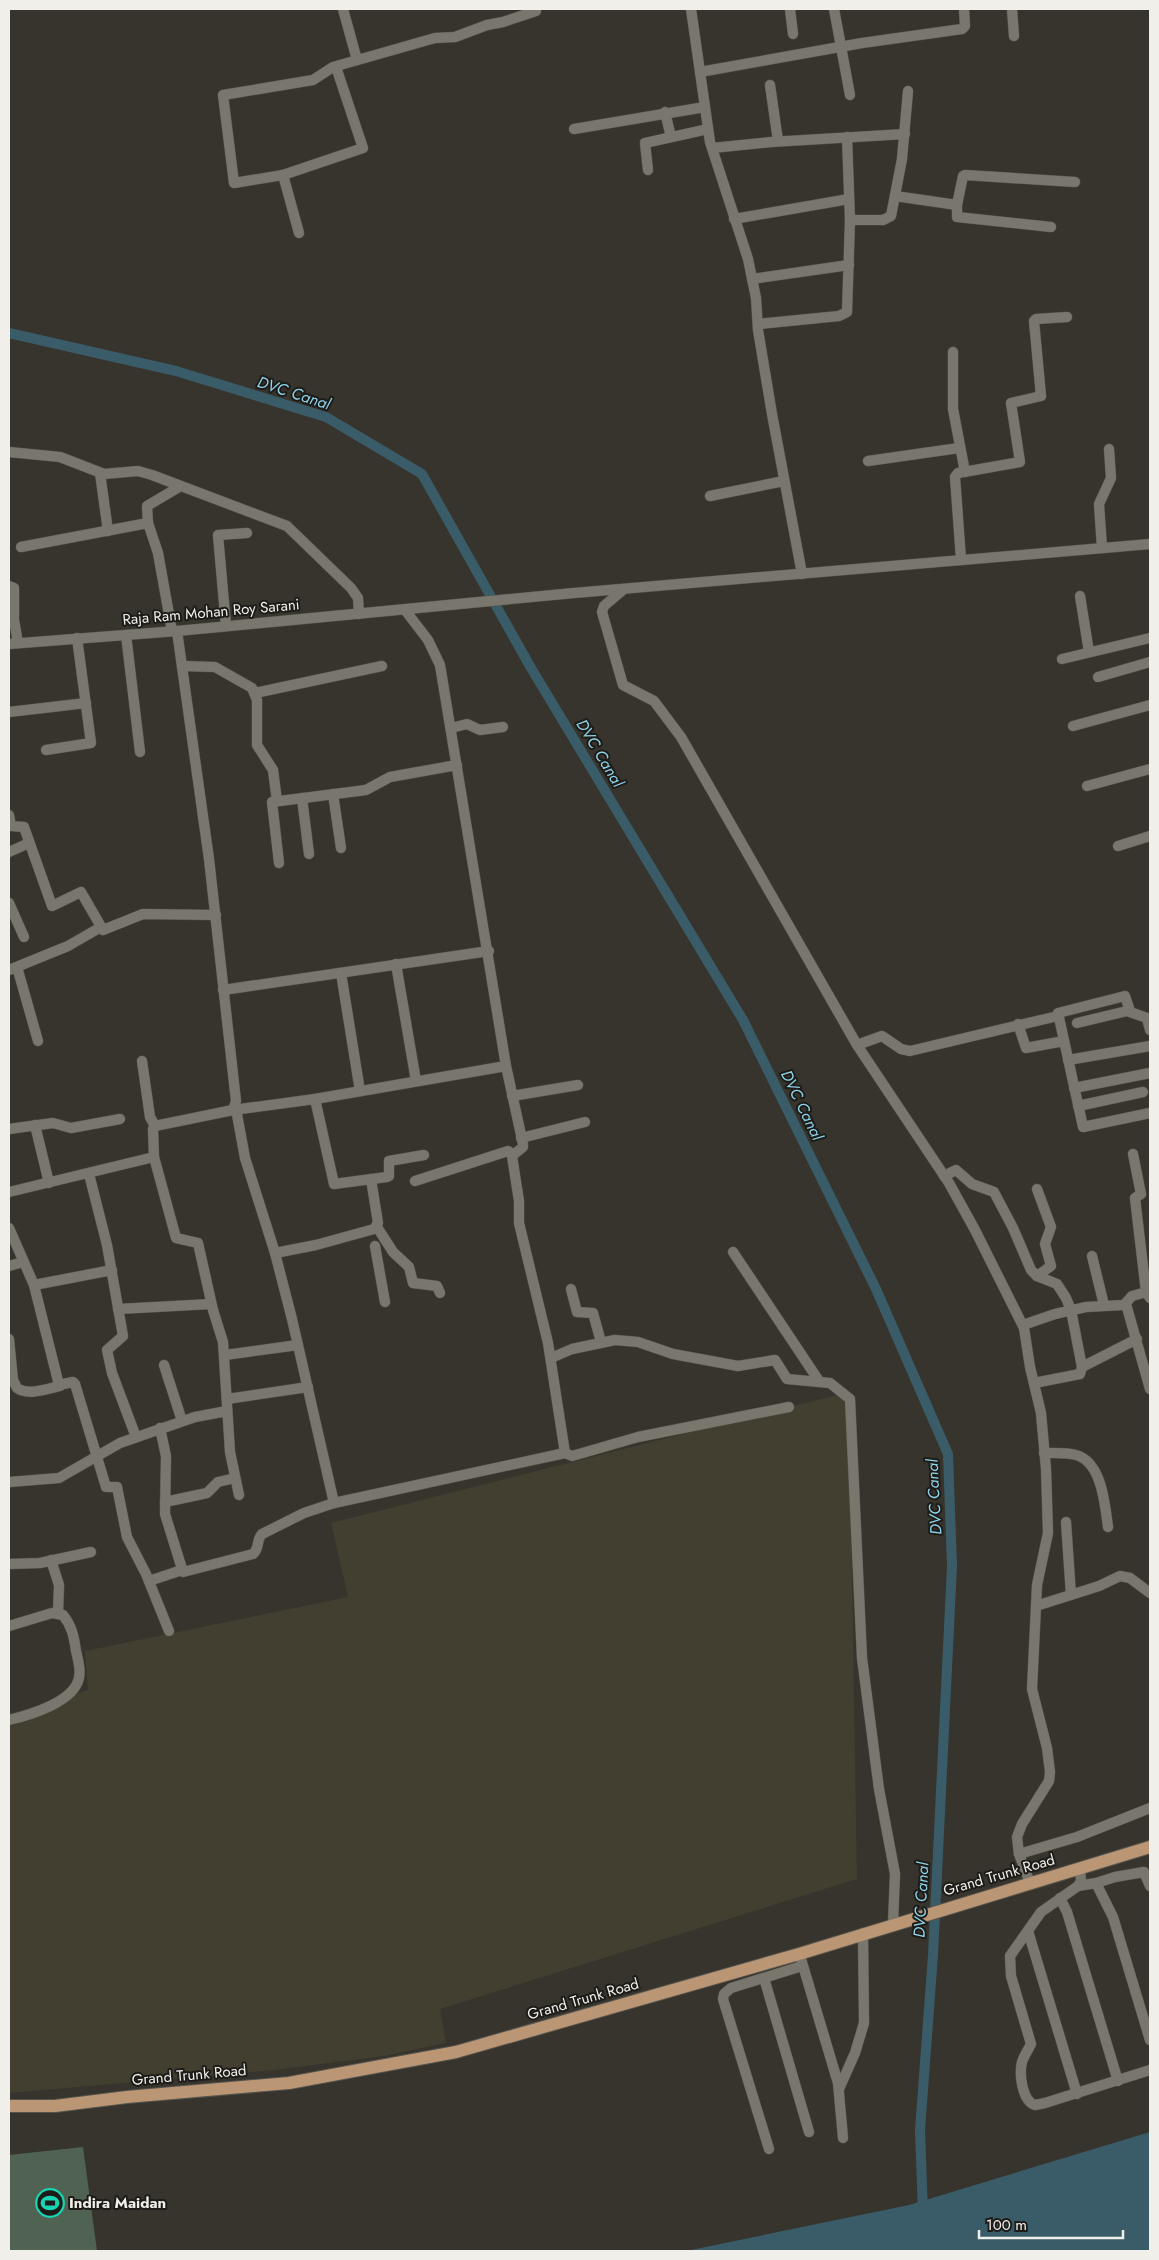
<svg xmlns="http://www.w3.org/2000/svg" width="1159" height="2260" font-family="Jost,sans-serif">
<rect width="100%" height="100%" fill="#36342c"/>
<polygon fill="#423e30" points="849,1392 857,1879 440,2009 446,2043 384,2056 274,2070 9,2093 9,1714 88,1690 85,1651 348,1597 331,1523"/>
<polygon fill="#506352" points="83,2147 97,2251 9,2251 9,2155"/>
<polygon fill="#3a5c69" points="1150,2132 1150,2251 686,2251 909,2205"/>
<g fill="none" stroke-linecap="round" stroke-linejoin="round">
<polyline stroke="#3a5c69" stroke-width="10" points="9,333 176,371 326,417 422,474 531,668 743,1020 876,1289 948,1454 952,1566 933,1955 920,2130 923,2213"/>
<defs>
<g id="minor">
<polyline points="343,9 357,60"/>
<polyline points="691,9 710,142 748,259 756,298 758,330 772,414 802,574"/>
<polyline points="790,9 793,34"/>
<polyline points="834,9 850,95"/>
<polyline points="1012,9 1014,36"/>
<polyline points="700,72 862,43 962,29 965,26 964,9"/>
<polyline points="770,85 778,141"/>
<polyline points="665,112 671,137"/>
<polyline points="574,129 705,107"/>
<polyline points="712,148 771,142 905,134"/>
<polyline points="648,170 645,143 708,129"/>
<polyline points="283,175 234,183 223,95 313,80 333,67 435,38 455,37 487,25 503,22 536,11"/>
<polyline points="895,196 957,205 963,176 965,175 1075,182"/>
<polyline points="957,205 957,217 1051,227"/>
<polyline points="734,219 849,199"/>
<polyline points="850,220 883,220 891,216 902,159 908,91"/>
<polyline points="299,233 283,175 363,148 336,67"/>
<polyline points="752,279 849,265"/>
<polyline points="758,324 839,316 847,312 850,220 847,137"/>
<polyline points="953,352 953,409 965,472"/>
<polyline points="9,452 60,457 104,474 138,471 152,475 287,526 351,588 358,598 359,614"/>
<polyline points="868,461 959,448"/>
<polyline points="100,473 108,531"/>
<polyline points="710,496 784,481"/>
<polyline points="148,523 147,506 179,487"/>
<polyline points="21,547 148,523 158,553 172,631"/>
<polyline points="1102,548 1099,504 1111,478 1109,449"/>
<polyline points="961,559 955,477 958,473 1020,462 1011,403 1041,396 1034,321 1036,319 1067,317"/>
<polyline points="9,586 14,588 14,620 18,643"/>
<polyline points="624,589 604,606 602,612 623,685 654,701 681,737 857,1045 949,1183 975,1230 1024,1328 1030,1367 1041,1413 1046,1469 1048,1533 1037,1585 1032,1689 1047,1748 1050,1772 1049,1781 1022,1824 1017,1837 1019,1854 1030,1883"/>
<polyline points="1080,596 1089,652"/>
<polyline points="226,626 218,535 247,533"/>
<polyline points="177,631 209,859 236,1101 233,1110 155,1126 153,1129 154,1157 176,1238 198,1243 213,1310 223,1342 230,1452 239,1495"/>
<polyline points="126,635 140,752"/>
<polyline points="9,644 177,631 574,593 1150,544"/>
<polyline points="1062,659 1150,638"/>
<polyline points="182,666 215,667 252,688 257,700 257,745 273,770 277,801"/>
<polyline points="1098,677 1150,662"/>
<polyline points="255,693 382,666"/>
<polyline points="9,712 86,703"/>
<polyline points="1073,726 1150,705"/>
<polyline points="451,728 467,724 480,730 503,727"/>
<polyline points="46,750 91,743 77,638"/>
<polyline points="1087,786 1150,769"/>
<polyline points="333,794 341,848"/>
<polyline points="302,798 309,854"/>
<polyline points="9,815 11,826 24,827 52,906 81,892 103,930 143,914 216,915"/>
<polyline points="1118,846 1150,836"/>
<polyline points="9,852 29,843"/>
<polyline points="279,863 272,802 366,790 390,777 457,765"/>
<polyline points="9,903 24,937"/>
<polyline points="396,964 416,1081"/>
<polyline points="17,967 38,1041"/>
<polyline points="9,970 68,946 101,927"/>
<polyline points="341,973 360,1091"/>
<polyline points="223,990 489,951"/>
<polyline points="1130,1011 1125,996 1058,1013 1083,1127 1150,1113"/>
<polyline points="1077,1023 1127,1011 1147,1018 1150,1030"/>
<polyline points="1018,1024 1026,1048 1064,1041"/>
<polyline points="857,1045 882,1036 901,1049 910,1051 1058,1016"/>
<polyline points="1068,1060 1150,1046"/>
<polyline points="142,1061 150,1117 155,1126"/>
<polyline points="1074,1088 1150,1073"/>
<polyline points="512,1096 578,1085"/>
<polyline points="315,1099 334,1184 387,1177 389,1176 389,1161 424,1155"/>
<polyline points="1078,1106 1143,1092"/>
<polyline points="236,1109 245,1158 275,1253 292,1319 334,1503 565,1453 548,1343 519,1223 519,1201 512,1156 523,1147 523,1144 506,1066 440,665 428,640 405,610"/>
<polyline points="233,1110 315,1099 506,1066"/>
<polyline points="35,1125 49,1183"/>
<polyline points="9,1129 53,1123 71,1128 120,1119"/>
<polyline points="521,1138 585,1122"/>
<polyline points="1133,1154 1141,1194 1135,1198 1146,1292 1150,1298"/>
<polyline points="89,1174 107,1245 123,1336 107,1350 112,1373 136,1437"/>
<polyline points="944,1176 956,1170 972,1184 994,1192 1013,1228 1031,1270 1037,1276 1057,1284 1066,1298 1071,1310 1082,1367"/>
<polyline points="415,1181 508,1151 513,1154"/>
<polyline points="9,1192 154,1157"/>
<polyline points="377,1227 393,1252 409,1267 413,1283 437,1286 440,1293"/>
<polyline points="9,1228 34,1285 59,1385 73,1382 75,1384 106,1487 117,1487 127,1537 146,1574 169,1631"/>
<polyline points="375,1246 385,1302"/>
<polyline points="733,1252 819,1381"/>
<polyline points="275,1253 316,1245 374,1229 378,1223 371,1179"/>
<polyline points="1092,1256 1104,1305"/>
<polyline points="9,1266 23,1262"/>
<polyline points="1037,1276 1051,1266 1045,1244 1051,1227 1037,1189"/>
<polyline points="34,1285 112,1270"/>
<polyline points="571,1289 577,1312 593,1313 601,1342"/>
<polyline points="1126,1304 1150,1389"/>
<polyline points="118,1309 211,1304"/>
<polyline points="1023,1325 1055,1314 1086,1307 1124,1305 1132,1296 1150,1291"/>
<path d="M9,1339L13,1380L17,1388C28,1396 47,1389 60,1386"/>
<polyline points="225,1355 298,1345"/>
<polyline points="551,1358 572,1349 615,1340 638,1342 673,1354 738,1366 775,1360 787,1379 830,1383 850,1399 862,1658 879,1789 895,1874 893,1923"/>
<polyline points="164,1365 182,1421"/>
<polyline points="1034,1383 1080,1374 1082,1367 1137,1339"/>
<polyline points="227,1399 308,1387"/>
<path d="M160,1428L166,1456L165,1514L183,1572L253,1554C260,1548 256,1540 262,1534L304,1513L334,1503"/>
<polyline points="565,1453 572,1456 638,1437 789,1407"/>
<path d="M1044,1453C1054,1453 1066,1452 1076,1455C1102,1462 1105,1505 1108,1527"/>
<polyline points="9,1482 59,1478 120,1443 195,1417 227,1411"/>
<polyline points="165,1502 207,1493 218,1482 235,1478"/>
<polyline points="1066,1522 1071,1595"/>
<polyline points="51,1560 59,1585 58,1613"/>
<polyline points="9,1564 40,1563 91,1552"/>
<polyline points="149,1581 182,1570"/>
<polyline points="1036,1606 1099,1586 1120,1576 1130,1578 1150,1593"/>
<path d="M9,1626L52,1613L63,1615C72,1626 74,1637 76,1651C78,1659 81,1669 79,1678C74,1702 30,1715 9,1720"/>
<polyline points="1019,1854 1077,1837 1150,1808"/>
<path d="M1080,1868L1081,1881L1078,1886L1041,1912L1010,1956L1011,1976L1031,2044C1028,2050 1024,2056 1022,2062C1019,2074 1022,2101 1035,2105L1045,2103L1150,2070"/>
<polyline points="1096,1883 1115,1877 1144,1872 1150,1886"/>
<polyline points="1078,1886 1096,1883 1113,1917 1150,2040"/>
<polyline points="1060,1898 1067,1912 1118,2081"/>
<polyline points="1028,1931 1077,2094"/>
<polyline points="801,1959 838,2083 843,2138"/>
<polyline points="764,1978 809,2132"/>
<polyline points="839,2089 855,2053 864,2023 863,1933"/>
<polyline points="769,2149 723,1999 724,1994 731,1988 802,1966"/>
</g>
<polyline id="major" points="9,2106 55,2106 127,2097 289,2083 456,2052 799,1954 1150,1847"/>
</defs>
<use href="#minor" stroke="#55534c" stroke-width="11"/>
<use href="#major" stroke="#55534c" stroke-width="14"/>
<use href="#minor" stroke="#79766d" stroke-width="10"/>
<use href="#major" stroke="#ba9674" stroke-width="12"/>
</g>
<defs>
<symbol id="stadium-ring" viewBox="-11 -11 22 22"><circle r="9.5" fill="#1d1c18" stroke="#18d5b2" stroke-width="1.5"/><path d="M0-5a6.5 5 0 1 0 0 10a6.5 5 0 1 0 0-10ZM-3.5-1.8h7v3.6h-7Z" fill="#18d5b2"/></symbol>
</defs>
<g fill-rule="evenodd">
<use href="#stadium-ring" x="34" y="2187" width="32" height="32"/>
</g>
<g text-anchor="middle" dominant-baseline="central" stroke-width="4" stroke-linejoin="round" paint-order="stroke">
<g font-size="15" fill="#f1efea" stroke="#1d1c18">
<text transform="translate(211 612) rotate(-5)">Raja Ram Mohan Roy Sarani</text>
<text transform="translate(999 1875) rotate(-16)">Grand Trunk Road</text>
<text transform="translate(583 1999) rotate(-16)">Grand Trunk Road</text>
<text transform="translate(189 2075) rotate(-5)">Grand Trunk Road</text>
</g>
<g font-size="15" font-weight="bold" fill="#f1efea" stroke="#1d1c18" text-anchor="start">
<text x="69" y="2203">Indira Maidan</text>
</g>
<g font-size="16" font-style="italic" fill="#8fd1e8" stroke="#1d1c18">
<text transform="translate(294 393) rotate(18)">DVC Canal</text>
<text transform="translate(600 753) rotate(59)">DVC Canal</text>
<text transform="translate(802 1105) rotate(64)">DVC Canal</text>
<text transform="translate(934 1497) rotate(-93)">DVC Canal</text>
<text transform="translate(921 1900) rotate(-87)">DVC Canal</text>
</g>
</g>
<rect width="1159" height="2260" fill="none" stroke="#f1efea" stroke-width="20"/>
<path d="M979 2230v8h144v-8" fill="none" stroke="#f1efea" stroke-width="2.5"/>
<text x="986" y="2230" font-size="15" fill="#f1efea" stroke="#1d1c18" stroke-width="4" paint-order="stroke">100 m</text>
</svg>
